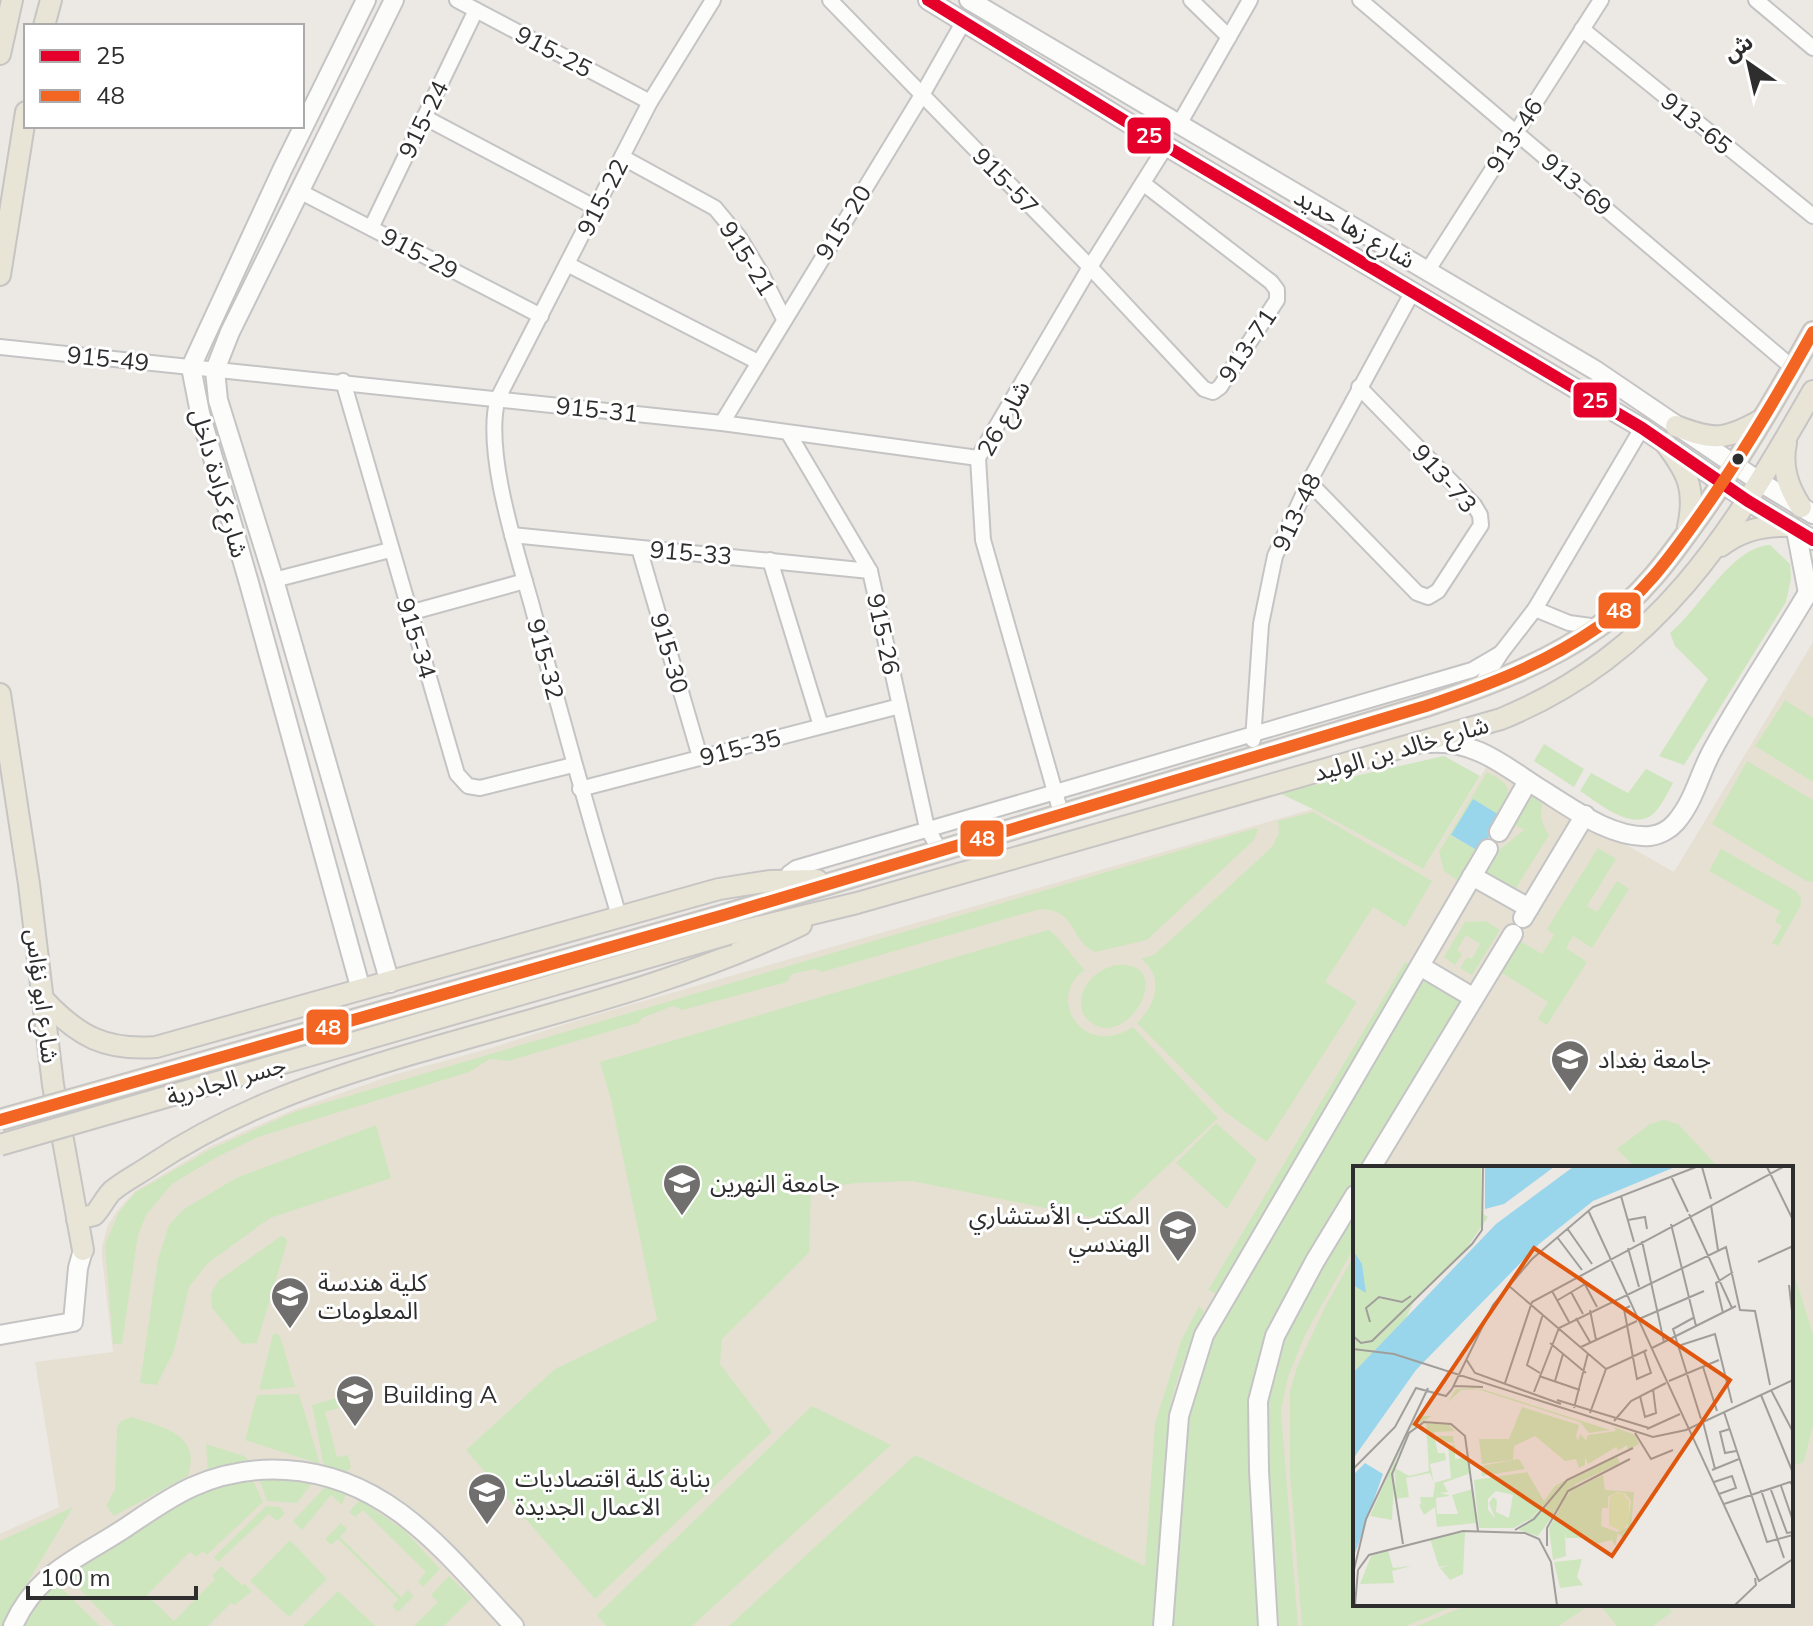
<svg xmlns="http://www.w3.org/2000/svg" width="1813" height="1626" font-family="Mulish,'Noto Sans Arabic',sans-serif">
<rect width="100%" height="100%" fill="#ece8e4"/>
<path fill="#e6e0d3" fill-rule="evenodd" d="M1813,642V1626H0V1534L59,1507L35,1362L113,1352L102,1257V1246L108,1225L117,1211L135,1191L209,1147L293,1110L393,1075L491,1048L588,1017L1313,809L1423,869L1487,766L1674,872ZM1355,1168H1791V1604H1355Z"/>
<g fill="#cee6be">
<path d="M1770,545L1790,564L1791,579L1786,602L1684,765L1659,756L1708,679L1675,646L1670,633C1700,609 1731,547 1770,545Z"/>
<polygon points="1785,700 1813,718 1813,782 1755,746"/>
<polygon points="1544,744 1584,769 1574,787 1534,761"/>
<polygon points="1444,756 1480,776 1423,869 1313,809 1279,793"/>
<polygon points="1747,761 1813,800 1813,882 1806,881 1712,824"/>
<path d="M1646,769L1673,783C1668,792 1663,803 1656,811C1635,835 1599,803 1580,791L1591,773L1628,793Z"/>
<path d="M1487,772C1513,786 1511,789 1501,816L1451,836L1480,852L1461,883L1444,871L1439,852Z"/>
<path d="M1528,793L1543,804C1538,814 1543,826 1549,835L1513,893L1481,873L1489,858L1524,830L1510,822Z"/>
<path d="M1313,812L1432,881L1405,927L1373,907L1325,982L1357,1002L1267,1142L1225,1112L1137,1023C1156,1005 1165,976 1141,959L1154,955L1272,847L1279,833L1278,821Z"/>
<path d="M1256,828L1258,830L1254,840L1147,940L1095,952C1069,940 1078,910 1040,909L822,972L814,969L792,974L787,982L682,1010L673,1006L642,1018L638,1023L508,1061L490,1059L469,1072L258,1137L217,1157L172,1184L146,1215L138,1235L122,1344H113L105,1244L119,1212L136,1192L211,1149L294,1112Z"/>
<polygon points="1598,848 1616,859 1587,906 1597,912 1617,881 1629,889 1592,948 1573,936 1566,948 1587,962 1547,1025 1538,1019 1548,1002 1499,971 1518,940 1542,954 1554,935 1547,929"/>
<polygon points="1721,849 1796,891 1801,898 1801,905 1778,946 1772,943 1782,926 1775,922 1780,911 1709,871"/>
<polygon points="1486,921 1500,930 1472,975 1460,968 1467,957 1472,959 1480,944 1466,935 1457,950 1462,954 1455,965 1444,957 1465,922"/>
<path d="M1048,930C1058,934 1074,960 1085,970C1045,996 1082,1060 1133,1027L1218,1118L1109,1221L912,1181L857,1183L811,1189L809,1253L722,1339L720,1364L772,1432L595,1599L466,1450L555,1369L657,1320L611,1100L600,1062Z"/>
<polygon points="1405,962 1411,966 1216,1294 1208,1290"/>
<path d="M1115,965C1184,959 1120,1065 1083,1014C1075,990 1093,971 1115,965Z"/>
<polygon points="1426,975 1466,1001 1366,1168 1355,1168 1355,1185 1274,1320 1258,1367 1261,1626 1171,1626 1185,1417 1209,1337"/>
<polygon points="1664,1120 1678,1124 1719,1168 1642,1168 1631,1163 1617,1149 1650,1124"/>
<polygon points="1216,1123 1257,1160 1227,1209 1176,1163"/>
<polygon points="376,1125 391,1178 270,1218 208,1263 189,1287 174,1351 157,1385 140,1383 158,1259 169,1225 184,1209 236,1178"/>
<polygon points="1355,1211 1355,1246 1305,1335 1288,1377 1281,1411 1298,1626 1277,1626 1266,1401 1287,1329"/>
<polygon points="281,1236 286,1238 287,1243 257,1343 242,1344 212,1308 211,1294 218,1281"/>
<polygon points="1355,1254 1355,1604 1459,1604 1406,1626 1302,1626 1290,1473 1290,1391 1297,1367 1325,1307"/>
<polygon points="1791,1264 1813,1334 1813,1425 1804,1461 1798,1465 1791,1462 1791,1387 1795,1371 1791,1337"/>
<polygon points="1199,1306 1204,1311 1180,1371 1171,1402 1154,1626 729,1626 915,1455 1145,1566 1155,1423 1181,1341"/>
<polygon points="276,1333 280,1336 295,1387 259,1390 273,1334"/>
<polygon points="361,1391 363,1401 325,1412 337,1457 348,1455 351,1468 345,1473 324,1467 312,1405"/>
<polygon points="299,1394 320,1464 245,1440 257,1395"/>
<polygon points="812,1406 891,1445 692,1626 606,1626 597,1615"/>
<path d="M131,1417C160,1426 203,1434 188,1476L114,1516L106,1506L115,1489L117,1427L121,1421Z"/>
<polygon points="206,1444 244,1456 251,1462 208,1471"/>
<path d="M252,1478L263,1502L207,1555L203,1551L196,1557L190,1552L147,1595L174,1621L215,1579L212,1576L221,1566L242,1585L245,1584L252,1591L235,1605L231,1603L208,1626H115L67,1576C129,1534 178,1492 252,1478Z"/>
<polygon points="259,1479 283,1479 312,1483 297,1503 267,1501"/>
<polygon points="326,1486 346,1493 342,1505 331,1495 302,1530 293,1521"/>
<polygon points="360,1500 404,1530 440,1569 423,1587 418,1582 426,1572 363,1510 355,1517 349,1512"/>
<polygon points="266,1506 280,1507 285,1514 277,1521 269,1514 218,1562 214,1557"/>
<polygon points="73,1507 23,1590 6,1626 0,1626 0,1541"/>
<polygon points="341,1523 347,1529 340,1537 401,1597 408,1590 414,1596 398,1612 392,1606 398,1599 338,1539 331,1545 325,1539"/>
<polygon points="290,1540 327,1579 289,1617 250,1581"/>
<polygon points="449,1576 472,1598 444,1626 414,1626 438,1602 431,1595"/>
<polygon points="54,1581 100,1626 23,1626 38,1600"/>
<polygon points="338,1591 370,1621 375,1626 303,1626"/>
<polygon points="1470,1604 1591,1604 1559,1626 1417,1626"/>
<polygon points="1599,1604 1666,1604 1672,1612 1653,1626 1617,1626"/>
</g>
<polygon fill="#99d6ec" points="1473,799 1501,816 1480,852 1451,835"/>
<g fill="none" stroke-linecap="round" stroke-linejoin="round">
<defs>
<g id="street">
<polyline points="457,0 650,102"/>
<polyline points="830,0 1090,267 1204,389 1213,392 1220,387 1277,300 1277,290 1271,282 1144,184"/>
<polyline points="1191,0 1229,37"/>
<polyline points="1360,0 1793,368"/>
<polyline points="1756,0 1813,48"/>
<polyline points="1582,29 1813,216"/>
<polyline points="424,117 596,208"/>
<polyline points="1178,126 1250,0"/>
<polyline points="622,157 715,208 739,237 762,275 784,319"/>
<polyline points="299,191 541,316"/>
<polyline points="371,228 476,10"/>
<polyline points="567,264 758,362"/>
<polyline points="1428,270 1601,0"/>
<polyline points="0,347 722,423 978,458"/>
<polyline points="343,381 457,774 468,786 480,788 573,765"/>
<polyline points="722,423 922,95 964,21"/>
<polyline points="789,434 870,571 927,828 939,849"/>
<polyline points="1309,482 1417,593 1428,597 1438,591 1481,525 1480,515 1474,505 1359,387"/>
<polyline points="512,535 870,571"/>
<polyline points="639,548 700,757"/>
<polyline points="770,560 821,726"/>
<polyline points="274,580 390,550"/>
<polyline points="1535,609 1569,623 1598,627"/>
<polyline points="409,613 525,581"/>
<polyline points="1479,688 1501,653 1535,609 1642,428"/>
<polyline points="1253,740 1261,624 1275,556 1309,482 1413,291"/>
<polyline points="580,789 900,706"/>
<polyline points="1061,813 983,540 978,458 1090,267 1166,146"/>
<polyline points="786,880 789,873 796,868 1472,670 1501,653"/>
<path d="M619,916C588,813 559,710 532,606C517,552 483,450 498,398L650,102L713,0"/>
</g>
<g id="secondary">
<polyline points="928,0 1166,146 1642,428 1748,501 1813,540"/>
<polyline points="969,0 1595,370 1760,482 1813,514"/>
<polyline points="1796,530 1808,593"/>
<path d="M1430,743C1475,740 1503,765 1539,788C1570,807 1611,839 1650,836C1660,835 1670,829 1676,822C1694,801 1699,775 1712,751C1743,694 1780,641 1813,584"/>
<polyline points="1499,832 1528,781"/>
<polyline points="1472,876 1529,908"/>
<polyline points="1523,918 1585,815"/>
<polyline points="1420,966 1474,998"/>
<polyline points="390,983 274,580 218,400 215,370 230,332 394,0"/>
<polyline points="361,990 249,583 200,413 191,367 283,168 366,0"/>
<polyline points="1371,1168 1513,934"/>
<polyline points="0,1335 73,1322 78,1268 83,1250"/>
<path d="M13,1626C37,1572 78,1559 125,1528C146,1514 168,1498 192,1487C221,1474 254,1468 286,1470C390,1476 448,1556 514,1626"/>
<polyline points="1163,1626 1179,1416 1204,1335 1488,849"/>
<polyline points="1268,1626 1259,1471 1258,1401 1275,1336 1315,1261 1355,1195"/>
</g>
<g id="primary">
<polyline points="44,26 51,0"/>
<polyline points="0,54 12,0"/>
<polyline points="0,275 26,112"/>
<path d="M1676,426C1714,441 1726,440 1761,420"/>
<path d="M1665,443C1688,473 1696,489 1688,527"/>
<path d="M1786,443C1781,467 1788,487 1801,507"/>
<path d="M1721,546C1741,530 1764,525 1789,526"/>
<polyline points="0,694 29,884 53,1085 83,1250"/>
<path d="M724,915L1426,706C1486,686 1545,664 1598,627C1641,598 1671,556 1700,515C1742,456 1778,395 1813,332"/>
<path d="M729,934L857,903L1501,719C1659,654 1732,532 1813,391"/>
<path d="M44,1000C78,1036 105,1051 156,1047L719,889L770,881L817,880"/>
<path d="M77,1219L94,1215C101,1208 105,1198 112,1191C124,1181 140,1173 153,1164C234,1110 322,1080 415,1053C544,1015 679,984 801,925"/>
</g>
</defs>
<use href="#street" stroke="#c5c4c5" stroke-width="18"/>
<use href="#secondary" stroke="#c5c4c5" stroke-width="22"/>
<use href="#primary" stroke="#c6c5c4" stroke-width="24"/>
<use href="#street" stroke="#fcfcfb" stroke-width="14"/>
<use href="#secondary" stroke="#fcfcfb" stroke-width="18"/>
<use href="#primary" stroke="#e8e4d6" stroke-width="20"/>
<defs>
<g id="primary-bridge">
<polyline points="0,1120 724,915"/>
<polyline points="0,1145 729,934"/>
</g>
</defs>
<use href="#primary-bridge" stroke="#c6c5c4" stroke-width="24" stroke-linecap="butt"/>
<use href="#primary-bridge" stroke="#e8e4d6" stroke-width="20"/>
<defs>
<polyline id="bus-1" points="928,0 1166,146 1642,428 1748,501 1813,540"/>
<path id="bus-2" d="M0,1120L724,915L1426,706C1486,686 1545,664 1598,627C1641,598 1671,556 1700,515C1742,456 1778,395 1813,332"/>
</defs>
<use href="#bus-1" stroke="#fff" stroke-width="18"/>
<use href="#bus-2" stroke="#fff" stroke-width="18"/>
<use href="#bus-1" stroke="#e4002b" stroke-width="12"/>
<use href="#bus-2" stroke="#f26522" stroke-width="12"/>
</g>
<defs>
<symbol id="university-pin" viewBox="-11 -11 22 30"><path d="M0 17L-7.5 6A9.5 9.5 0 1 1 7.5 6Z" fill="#706f6e" stroke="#fff"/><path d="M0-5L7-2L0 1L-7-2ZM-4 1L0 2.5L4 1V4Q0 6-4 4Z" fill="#fff"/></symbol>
</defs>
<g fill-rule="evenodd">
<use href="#university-pin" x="1548" y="1037" width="44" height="60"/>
<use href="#university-pin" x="660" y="1161" width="44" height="60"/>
<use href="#university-pin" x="1156" y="1207" width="44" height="60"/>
<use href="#university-pin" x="268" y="1274" width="44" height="60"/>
<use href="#university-pin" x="333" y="1372" width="44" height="60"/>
<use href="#university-pin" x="465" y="1470" width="44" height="60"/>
</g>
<circle fill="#2e2e2e" stroke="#fff" stroke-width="3" cx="1738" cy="459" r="7"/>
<g text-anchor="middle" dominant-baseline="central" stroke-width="6" stroke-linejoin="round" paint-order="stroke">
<g font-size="24" fill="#2e2e2e" stroke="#fff">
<text transform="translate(554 51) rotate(28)">915-25</text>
<text transform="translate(423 119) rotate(-64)">915-24</text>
<text transform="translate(1697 123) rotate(39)">913-65</text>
<text transform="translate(1514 135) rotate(-57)">913-46</text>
<text transform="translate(1006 181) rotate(46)">915-57</text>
<text transform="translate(1577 184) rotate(40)">913-69</text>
<text transform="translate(602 197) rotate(-63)">915-22</text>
<text transform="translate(843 222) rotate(-58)">915-20</text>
<text transform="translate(1355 228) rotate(30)">شارع زها حديد</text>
<text transform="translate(420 253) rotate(28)">915-29</text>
<text transform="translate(748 258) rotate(58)">915-21</text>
<text transform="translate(1247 345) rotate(-56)">913-71</text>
<text transform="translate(108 358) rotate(6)">915-49</text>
<text transform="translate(597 409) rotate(6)">915-31</text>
<text transform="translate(1003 418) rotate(-61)">شارع 26</text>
<text transform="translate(1445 478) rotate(48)">913-73</text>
<text transform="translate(220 483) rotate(74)">شارع كرادة داخل</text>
<text transform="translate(1296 512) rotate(-65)">913-48</text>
<text transform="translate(691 552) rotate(5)">915-33</text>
<text transform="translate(884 634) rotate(78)">915-26</text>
<text transform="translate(417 638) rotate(73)">915-34</text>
<text transform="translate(670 653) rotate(74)">915-30</text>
<text transform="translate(546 659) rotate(75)">915-32</text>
<text transform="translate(740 747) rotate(-15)">915-35</text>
<text transform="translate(1401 748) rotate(-16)">شارع خالد بن الوليد</text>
<text transform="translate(43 996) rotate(83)">شارع ابو نؤاس</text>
<text transform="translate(226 1080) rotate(-16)">جسر الجادرية</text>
</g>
<g font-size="24" fill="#2e2e2e" stroke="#fff" text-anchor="start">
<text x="1598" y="1059">جامعة بغداد</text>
<text x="710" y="1183">جامعة النهرين</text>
<text x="1150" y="1215" text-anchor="end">المكتب الأستشاري<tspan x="1150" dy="28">الهندسي</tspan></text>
<text x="318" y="1282">كلية هندسة<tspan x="318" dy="28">المعلومات</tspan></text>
<text x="383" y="1394">Building A</text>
<text x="515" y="1478">بناية كلية اقتصاديات<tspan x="515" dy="28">الاعمال الجديدة</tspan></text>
</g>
</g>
<g transform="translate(1353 1166)">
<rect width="440" height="440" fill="#ece8e4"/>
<path d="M0,1H128V47L135,51L113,83L63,131L49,160L0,207ZM120,222L132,224L257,264L236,267L227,256L124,223L108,224L95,236L103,223ZM169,241L226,259L223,270L225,275L227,268L233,274L235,269L263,265L261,261L282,269L286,278L275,284L274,279L265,285L263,281L235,298L232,291V299L226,302L223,293L212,295L182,270L161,280L160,294L129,298L126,273H156ZM65,250H79L57,263L42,296L39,354L17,350L54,266ZM73,257L96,259L102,265L81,266L82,270H100L101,277L82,274L85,287H92L93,294L77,298L81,317L98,312L95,280L102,279V293L116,291L118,307L90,317L95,326L87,327L96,329V330L83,332L84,348H105L99,329L120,323L123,357L84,361L82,341L71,349L66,339L77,334L68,338L67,331H80L82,319L77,307L53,312L56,331L43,333L42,302L56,310L76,305ZM264,291L267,297L223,318L185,370L166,364L214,315ZM166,293L172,303L129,310L128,300ZM174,306L191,335L202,320L216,312L180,351L161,362H126L121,314ZM143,325L160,329L156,352L143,346L144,334L140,331L136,337L142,352L135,344V333ZM250,309L252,324L281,326L278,364L270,372L265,367L262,380L259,374L239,379L237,372H213L212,366L213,390L200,394L196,362L216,326ZM263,326L272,327L278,335L275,361L264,366L248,360L249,342H255V331ZM112,366L110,408L97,414L87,402L97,399L86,401L77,373ZM35,385L40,402L59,400L39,405L41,417L7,418L18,390ZM229,393L224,411L230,419L207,422L201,396Z" fill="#cee6be" fill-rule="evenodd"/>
<path d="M262,327H270L276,335V357L268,365L256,359V332Z" fill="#d9eabb"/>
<path d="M132,1H201L151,38L132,43ZM220,1H322L240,35L186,78L63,204L0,293V207L143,58ZM0,84L9,98L13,127L0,119ZM12,297L30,308L0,393V309Z" fill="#99d6ec"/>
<path fill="none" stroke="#99d6ec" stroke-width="4" d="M49,187L160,68L267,1M52,187L161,69L271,1M46,188L159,66L263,1M54,189L163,72L279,1M52,190L162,71L275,1"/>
<path fill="none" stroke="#a09e9b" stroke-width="2" d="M349,1L358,33M414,1L440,54M318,10L335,46M268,30L281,76M358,39L365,84M235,44L406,415L440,393M336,48L379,142M275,54L292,51L294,63M318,58L343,160M214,62L239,98M204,71L229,104M289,75L311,176M275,82L286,121M405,96L440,80M227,109L244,141M436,119L440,154M156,120L253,203M199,125L216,156M218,126L230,148M205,134L232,118M277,140L271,143L284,213L298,207L291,185M237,144L243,174M370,147L363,117L380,106M223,152L237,176M340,152L320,163L348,253M286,153L351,125M17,156L13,142L26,131L49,136L58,130M0,170L8,177L19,175L119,78L129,64L130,1M197,177L233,207M328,179L362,168L379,237M228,181L284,155M299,182L383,140M0,183L41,188L300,271L333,264L440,214M113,193L122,207L208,238M350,201L364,245M187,207L174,199L190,148M186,210L227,224M202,215L210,188M316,215L366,194M152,217L179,136L430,1M101,220L130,221M99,223L140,139L179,93L240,41L343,1M418,224L440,266M181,226L206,162L373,81L387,144L402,145L417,219M408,229L440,307M287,230L292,251L303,247L300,223M204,234L296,262M221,242L235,187M371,246L414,376L440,369M237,247L253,203L294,184M261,255L278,235L313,217M350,256L362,303M294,263L327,248M377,263L367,266L372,287L383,285M282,267L298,293L320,284M0,303L42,261L63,222L93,230L99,223M359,304L386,293M361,316L379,310L383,322L366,328M428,320L440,355M408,324L431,392M418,324L434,367L440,366M371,338L437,316L440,320M162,364L181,353L214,314L280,282M50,378L39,308L56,267L71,256L98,258L112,270L125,365M194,380V362L215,325L277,293M0,408L13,353L75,222M2,439L5,404L16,389L110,365L172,367L186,373L198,396L204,439M382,439L403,419L402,412"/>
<path fill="#df570e" fill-opacity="0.15" stroke="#df570e" stroke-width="4" d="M181,82L377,214L259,390L62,258Z"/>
<rect width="440" height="440" fill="none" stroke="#2e2e2e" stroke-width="4"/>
</g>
<g stroke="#fff" stroke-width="3">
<rect x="1126" y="116" width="46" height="39" rx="8" fill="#e4002b"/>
<rect x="1572" y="381" width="46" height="38" rx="8" fill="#e4002b"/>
<rect x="1597" y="591" width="45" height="39" rx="8" fill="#f26522"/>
<rect x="959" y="819" width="46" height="39" rx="8" fill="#f26522"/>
<rect x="305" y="1008" width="45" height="38" rx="8" fill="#f26522"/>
</g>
<g font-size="22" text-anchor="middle" font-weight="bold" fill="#fff">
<text x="1149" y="143">25</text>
<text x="1595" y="408">25</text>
<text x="1619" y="618">48</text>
<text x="982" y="846">48</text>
<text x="328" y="1035">48</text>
</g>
<rect x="24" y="24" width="280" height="104" fill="#ffffff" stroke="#ababab" stroke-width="2"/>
<rect x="40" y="50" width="40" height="12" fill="#e4002b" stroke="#ababab" stroke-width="2"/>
<text x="96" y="64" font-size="24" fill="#2e2e2e">25</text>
<rect x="40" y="90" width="40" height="12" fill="#f26522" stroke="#ababab" stroke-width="2"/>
<text x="96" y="104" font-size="24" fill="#2e2e2e">48</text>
<g transform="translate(1749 64) rotate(326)" stroke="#ffffff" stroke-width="6" paint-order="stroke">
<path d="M0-6L14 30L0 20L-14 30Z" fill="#2e2e2e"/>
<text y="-12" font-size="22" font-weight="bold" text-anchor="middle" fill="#2e2e2e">ش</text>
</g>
<path d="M28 1586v12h168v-12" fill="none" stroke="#2e2e2e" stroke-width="4"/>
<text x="40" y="1586" font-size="24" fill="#2e2e2e" stroke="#ffffff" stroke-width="6" paint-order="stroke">100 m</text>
</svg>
